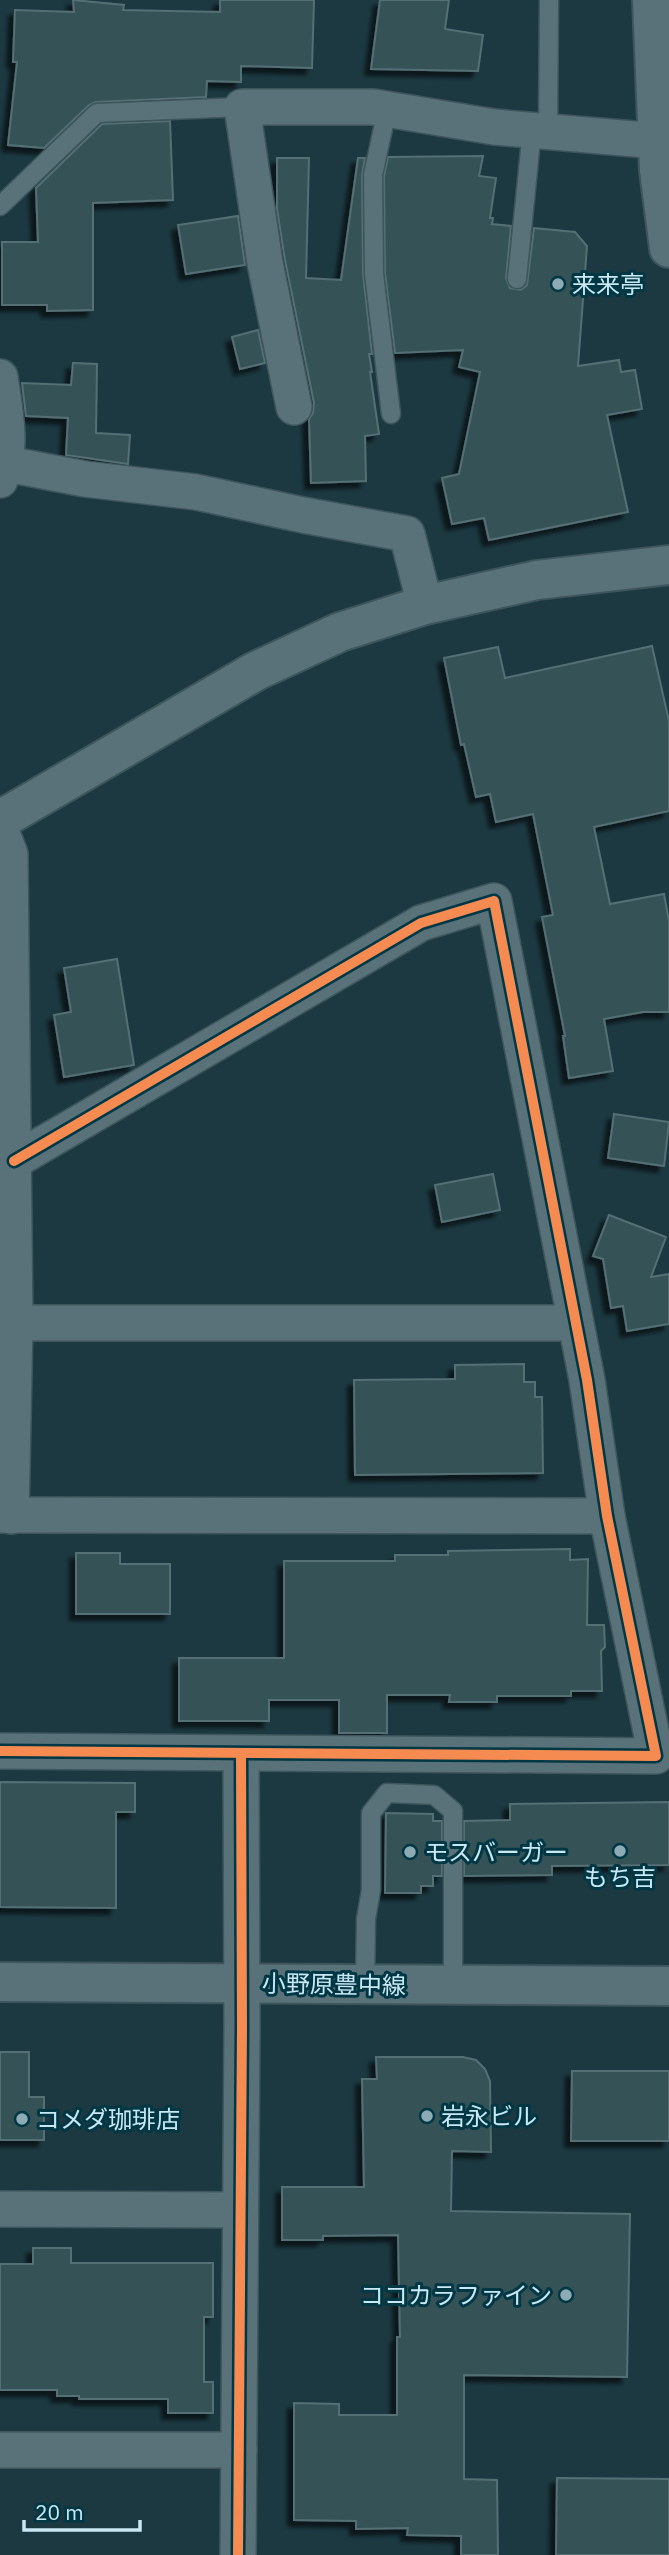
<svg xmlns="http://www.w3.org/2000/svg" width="669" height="2555" font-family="'IBM Plex Sans','Noto Sans JP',sans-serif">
<defs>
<filter id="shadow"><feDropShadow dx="-6" dy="6" stdDeviation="2" flood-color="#0009"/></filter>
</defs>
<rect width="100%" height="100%" fill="#1c3941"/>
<g fill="#365256" stroke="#556f74" stroke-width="2" filter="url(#shadow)">
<polygon points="73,0 124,5 123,10 220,12 220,0 314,0 312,68 241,66 241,82 207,81 206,97 96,102 89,105 44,148 8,145 17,62 13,62 15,10 74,12"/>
<polygon points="380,0 449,0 445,29 483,35 478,71 371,69"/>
<polygon points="170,121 173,200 93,203 93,310 47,311 47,305 2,305 2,242 38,242 36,188 102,124"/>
<polygon points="483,156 479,176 496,178 490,218 493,218 492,224 511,226 506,278 510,288 521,290 527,285 534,228 575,232 587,246 578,366 619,360 621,372 635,370 642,409 607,415 628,512 489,540 484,518 452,524 442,478 459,474 480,372 459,367 463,350 395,353 385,273 384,176 388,157"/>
<polygon points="277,158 309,158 306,278 341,280 358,158 365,158 362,175 363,274 372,354 369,354 372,372 370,372 379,434 365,436 366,481 311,483 309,419 313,413 314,403 285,260 277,209"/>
<polygon points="238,216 245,265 186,274 178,225"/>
<polygon points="258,330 265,363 240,369 232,337"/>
<polygon points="73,363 97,364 96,433 130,435 128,464 66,455 68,418 26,416 22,383 71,385"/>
<polygon points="652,646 669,721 669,811 594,827 610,904 664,894 669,921 669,1012 643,1012 604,1019 613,1071 569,1078 563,1036 565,1036 542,917 553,915 533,814 496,822 490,794 476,797 464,744 461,745 444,658 498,647 505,678"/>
<polygon points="117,959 134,1065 64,1077 54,1015 71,1012 64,968"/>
<polygon points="614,1114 669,1122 664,1166 608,1158"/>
<polygon points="493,1174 500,1210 442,1222 435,1185"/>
<polygon points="609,1215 666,1237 651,1277 669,1274 669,1324 627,1331 623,1306 611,1308 603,1259 593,1256"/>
<polygon points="524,1364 524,1382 535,1382 535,1397 542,1397 543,1473 355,1475 354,1380 455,1379 455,1365"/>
<polygon points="570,1549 570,1560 588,1559 587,1625 604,1625 605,1647 601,1651 602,1691 571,1691 571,1696 497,1696 497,1702 449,1702 450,1695 387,1695 387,1733 339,1733 339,1700 269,1700 269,1721 179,1721 179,1658 284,1658 284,1561 395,1561 395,1555 448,1555 448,1551"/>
<polygon points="76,1553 120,1553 120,1564 170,1564 170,1614 76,1614"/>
<polygon points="0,1782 135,1783 135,1812 116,1812 116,1908 0,1907"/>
<polygon points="669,1802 669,1865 552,1866 552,1875 464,1876 464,1821 510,1820 510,1804"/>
<polygon points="386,1813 433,1814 433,1821 442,1821 442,1876 433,1876 433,1886 421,1886 421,1893 385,1893"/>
<polygon points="0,2052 29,2052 29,2097 44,2097 44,2140 0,2140"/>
<polygon points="376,2057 463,2057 476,2060 485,2069 490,2081 491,2152 452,2151 451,2211 630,2214 627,2377 464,2375 464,2479 497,2480 498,2555 461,2555 461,2536 407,2535 408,2528 356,2529 356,2521 294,2520 294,2403 339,2404 339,2415 397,2415 397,2337 400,2337 398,2235 323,2236 323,2240 282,2240 282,2187 364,2187 362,2079 377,2079"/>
<polygon points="572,2071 669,2071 669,2141 571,2141"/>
<polygon points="33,2248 71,2248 71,2263 213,2263 213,2317 204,2317 204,2382 213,2382 213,2413 168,2413 168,2399 79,2399 79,2396 57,2396 57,2390 0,2390 0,2264 33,2264"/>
<polygon points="557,2478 669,2479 669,2555 556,2555"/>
</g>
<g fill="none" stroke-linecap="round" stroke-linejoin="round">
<defs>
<g id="lane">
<polyline points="387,110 373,175 374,274 391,414"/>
<polyline points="548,131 549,0"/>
<polyline points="0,206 97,113 242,107"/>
<polyline points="517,279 532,130"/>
<polyline points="365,1985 366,1919 371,1890 371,1813 387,1793 434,1795 453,1811 453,1985"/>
</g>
<g id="street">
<path d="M0,377C5,410 13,449 0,480"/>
<polyline points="294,407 265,263 242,107 374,107 494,127 658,141"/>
<polyline points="7,464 85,479 196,492 303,515 407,534 425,605"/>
<polyline points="0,828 10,854 15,1323 11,1516"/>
<polyline points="15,1323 574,1323"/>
<polyline points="0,1515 607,1516"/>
<polyline points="0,1751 656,1756 607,1516 587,1380 494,901 421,923 14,1161"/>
<polyline points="0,2209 240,2210"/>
<polyline points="0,2450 239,2450"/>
<polyline points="238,2555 242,2027 241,1754"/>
</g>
<g id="secondary">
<polyline points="652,0 659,170 669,248"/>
<polyline points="0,820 256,671 340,632 425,605 537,580 669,565"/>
<polyline points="0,1982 669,1986"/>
</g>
</defs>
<use href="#lane" stroke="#3d555b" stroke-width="21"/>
<use href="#street" stroke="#3d555b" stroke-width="38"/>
<use href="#secondary" stroke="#3d555b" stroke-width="42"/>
<use href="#lane" stroke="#597279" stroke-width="18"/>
<use href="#street" stroke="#597279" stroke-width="35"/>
<use href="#secondary" stroke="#597279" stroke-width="38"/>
<defs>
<g id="cycleway">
<polyline points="0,1751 656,1756 607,1516 587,1380 494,901 421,923 14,1161"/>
<polyline points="238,2555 242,2027 241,1754"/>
</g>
</defs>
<use href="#cycleway" stroke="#003745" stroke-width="15"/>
<use href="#cycleway" stroke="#f68b52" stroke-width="10"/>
</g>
<g fill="#8cabb5" stroke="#003745" stroke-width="2.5">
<circle cx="558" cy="284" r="7"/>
<circle cx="620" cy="1851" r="7"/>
<circle cx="410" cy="1852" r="7"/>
<circle cx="427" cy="2116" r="7"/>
<circle cx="22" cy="2119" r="7"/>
<circle cx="566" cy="2295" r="7"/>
</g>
<g text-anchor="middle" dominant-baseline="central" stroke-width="6" stroke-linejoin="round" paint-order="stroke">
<g font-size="24" fill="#c9e8f3" stroke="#003745" text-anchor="start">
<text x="572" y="284">来来亭</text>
<text x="424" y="1852">モスバーガー</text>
<text x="620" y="1877" text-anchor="middle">もち吉</text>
<text x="441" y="2116">岩永ビル</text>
<text x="36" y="2119">コメダ珈琲店</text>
<text x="552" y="2295" text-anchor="end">ココカラファイン</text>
</g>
<g font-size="24" fill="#c9e8f3" stroke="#003745">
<text transform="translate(334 1984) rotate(1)">小野原豊中線</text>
</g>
</g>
<path d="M24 2520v10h116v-10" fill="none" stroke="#c9e8f3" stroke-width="3.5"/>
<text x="35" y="2520" font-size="21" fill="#c9e8f3" stroke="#003745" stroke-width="5" paint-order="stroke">20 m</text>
</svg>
